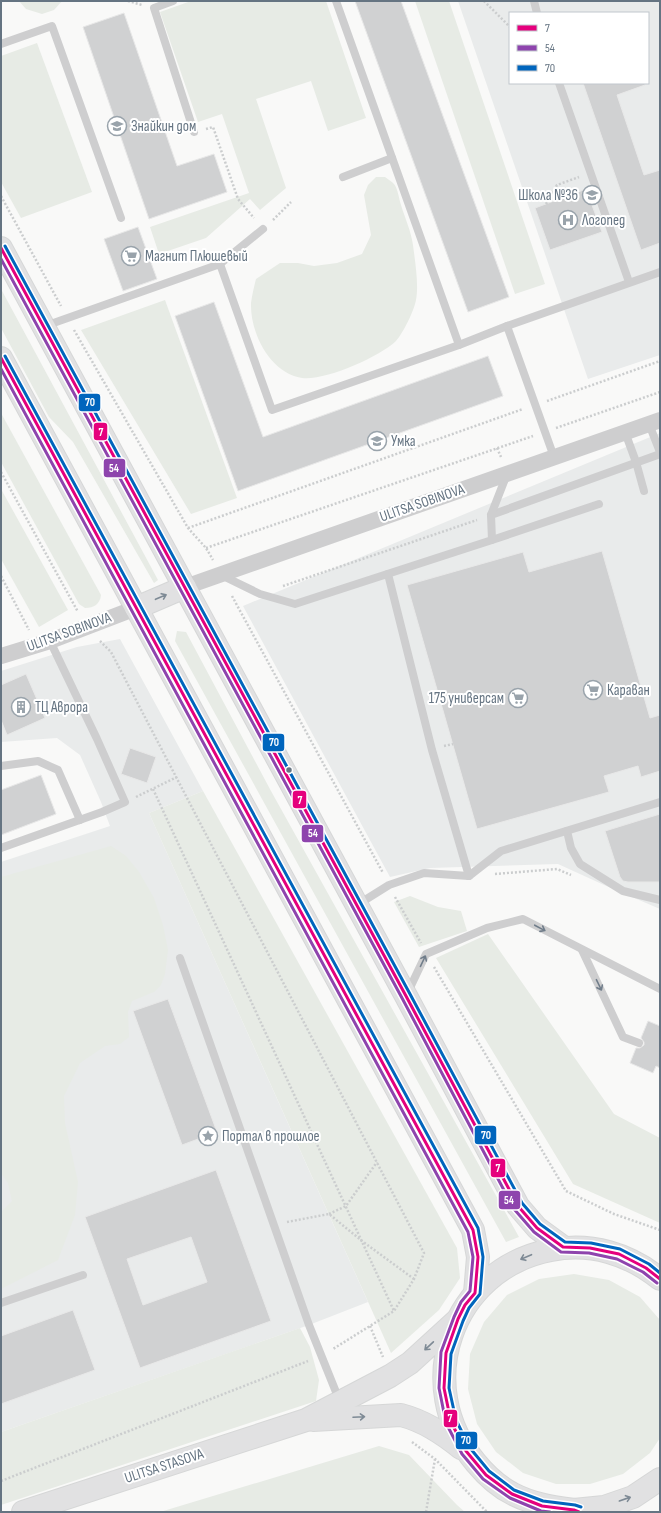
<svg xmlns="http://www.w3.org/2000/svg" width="661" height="1513" font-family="'Sofia Sans Condensed',sans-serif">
<rect width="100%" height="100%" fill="#f9f9f8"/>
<g fill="#e9ebeb" fill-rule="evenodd">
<path d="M458,1H660V355L588,379ZM510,13H648V83H510Z"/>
<polygon points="660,433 660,909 604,885 558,864 430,868 390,877 243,606"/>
<polygon points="120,639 203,791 149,813 368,1302 309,1325 1,1432 1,862 110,826 101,802 80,755 57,738 1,742 1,671 77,647"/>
</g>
<g fill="#e7ebe5">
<polygon points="19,1 62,1 54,10 42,14 26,9"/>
<polygon points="191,1 326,1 366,118 328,131 311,81 256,99 286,188 260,210 250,199 206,238 159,254 150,227 249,193 222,114 198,122 160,12"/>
<polygon points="415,1 449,1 545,284 515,294"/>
<polygon points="37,43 92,192 21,218 1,182 1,56"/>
<path d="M376,177H385C388,179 392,182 394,184C398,189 399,199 401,205C405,218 411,231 413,245C415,261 419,285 416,300C414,311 403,333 396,341C379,357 325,381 302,378C270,373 250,333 251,303C252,295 254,287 256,279L280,263H298L314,266L337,263L362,254L371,235L364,195L368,185Z"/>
<polygon points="1,289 158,580 154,583 73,442 49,417 1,328"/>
<polygon points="165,300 237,498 191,514 81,330"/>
<path d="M1,413L101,595C100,604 94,608 85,608L79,604L1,462Z"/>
<polygon points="1,489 68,610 39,627 1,559"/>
<polygon points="177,631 186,632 271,791 519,1237 506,1242 175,641"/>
<polygon points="203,791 457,1248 460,1278 439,1310 391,1353 149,813"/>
<polygon points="111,846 126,856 139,872 154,898 163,925 168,950 165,974 161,985 154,992 132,1001 128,1012 129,1037 120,1044 105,1046 80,1063 64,1096 65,1123 78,1182 75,1215 58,1260 1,1289 1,1212 12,1201 8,1183 1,1173 1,877"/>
<polygon points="410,896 438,907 461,911 467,931 419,947 394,902"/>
<polygon points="488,934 614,1114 660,1138 660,1223 573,1184 436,958"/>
<polygon points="574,1274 609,1280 640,1297 660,1320 660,1438 650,1453 623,1474 590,1484 556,1484 523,1473 496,1452 477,1424 468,1389 470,1354 484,1322 507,1295 539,1279"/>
<polygon points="300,1328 310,1347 319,1380 316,1401 1,1505 1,1432"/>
<polygon points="379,1446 409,1455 457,1505 465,1512 160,1512"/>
</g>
<g fill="#d0d1d2" stroke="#e8e8e8" fill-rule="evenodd">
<polygon points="355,1 401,1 509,297 468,312"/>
<polygon points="124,13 177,166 214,154 227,192 149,219 83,27"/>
<polygon points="583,83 645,83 645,85 617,95 644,175 660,170 660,243 641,250"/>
<polygon points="586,189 602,232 550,250 535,208"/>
<polygon points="138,227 157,279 123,291 104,239"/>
<polygon points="214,302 263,437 488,356 503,396 238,491 175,316"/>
<polygon points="602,551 650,718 660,715 660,771 641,777 638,766 604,776 609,792 477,829 407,585 523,552 529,572"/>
<polygon points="26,674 45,718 7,735 1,720 1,685"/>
<polygon points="130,748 156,757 147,783 121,774"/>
<polygon points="41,775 56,814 1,835 1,790"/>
<polygon points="660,814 660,882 628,882 623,881 620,877 605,831"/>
<polygon points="168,999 217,1132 182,1145 133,1011"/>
<polygon points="648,1021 660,1026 660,1068 656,1066 653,1073 630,1063 636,1048 640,1048 644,1045 644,1042 641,1038"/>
<path d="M216,1170L271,1321L140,1368L85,1217ZM191,1237L207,1282L143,1305L127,1259Z"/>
<polygon points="73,1310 95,1370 1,1404 1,1336"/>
</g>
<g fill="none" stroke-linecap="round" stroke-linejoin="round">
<defs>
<g id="primary">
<polyline points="1,248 406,996 518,1206 537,1228 563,1247"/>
<polyline points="1,358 473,1230 478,1257 475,1293"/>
<polyline points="136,608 185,587"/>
<path d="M313,1420L401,1415C424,1421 442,1433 461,1448"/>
<polyline points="574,1510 604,1507 633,1497 660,1479"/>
<polyline points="23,1512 306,1420 390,1376 410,1363 456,1321"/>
<path d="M579,1512L574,1510C553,1507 532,1504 513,1494C499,1487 486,1475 476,1463C411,1386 451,1269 551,1250C591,1242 629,1254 660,1279"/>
</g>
</defs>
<use href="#primary" stroke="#d6d7d7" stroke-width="24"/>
<g stroke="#cbcdce" stroke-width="2.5" stroke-dasharray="2 2" stroke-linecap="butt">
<polyline points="128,1 142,5"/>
<polyline points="484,1 510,27"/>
<polyline points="206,129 213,127 238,199 254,218"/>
<polyline points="1,196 61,306"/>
<polyline points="546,204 557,185 579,177"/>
<polyline points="273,220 291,202"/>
<polyline points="74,330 188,528 206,548 213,560"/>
<polyline points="547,401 660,361"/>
<polyline points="556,428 660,392"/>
<polyline points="497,448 501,457"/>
<polyline points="1,472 78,612"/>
<polyline points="188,528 523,409"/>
<polyline points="206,548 533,436"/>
<polyline points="1,576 29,630"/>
<polyline points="283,586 477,520"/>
<polyline points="232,596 383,873"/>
<polyline points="100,641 111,652 424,1253 414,1279 394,1311 333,1349"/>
<polyline points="444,746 453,744"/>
<polyline points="153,789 394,1311"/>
<polyline points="136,797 177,777"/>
<polyline points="495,874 557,869 571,875"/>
<polyline points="395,897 421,943"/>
<polyline points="434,967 566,1191 614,1214 660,1230"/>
<polyline points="329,1214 346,1206 377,1162"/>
<polyline points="287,1222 329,1214 362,1241 414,1279"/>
<polyline points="370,1326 383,1357"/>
<polyline points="412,1442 435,1459 487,1512"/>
<polyline points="1,1481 308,1361"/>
<polyline points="426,1512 435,1459"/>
</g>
<g stroke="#cececf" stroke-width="8">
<polyline points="173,1 154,8 194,132"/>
<polyline points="336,1 459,345 507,326 554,457"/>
<polyline points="534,1 537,13"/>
<polyline points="1,44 52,26 121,218"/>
<polyline points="559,83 629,282"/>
<polyline points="343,177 392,158"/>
<polyline points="220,264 263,229"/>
<polyline points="45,326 220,264 272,410 459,345"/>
<polyline points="507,326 660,272"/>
<polyline points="649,424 660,452"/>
<polyline points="625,432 636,462 644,491"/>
<polyline points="491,515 660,454"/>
<polyline points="492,540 599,504"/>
<polyline points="388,574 432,750 469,876"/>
<polyline points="221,575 260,594 295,604 492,540 491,515 507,474"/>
<polyline points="1,766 38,761 58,770 80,820"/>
<polyline points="567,831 571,848 580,864 623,891 660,900"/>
<polyline points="1,848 102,812 125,802 97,739 50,641"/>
<polyline points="357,905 389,885 424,873 469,876 501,851 660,802"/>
<polyline points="582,950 623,1037 639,1043"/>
<polyline points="180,958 309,1325 340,1402"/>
<polyline points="407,994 426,954 487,928 523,919 660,989"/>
<polyline points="1,1303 83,1275"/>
</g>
<g stroke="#cececf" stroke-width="16">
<polyline points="185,587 660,420"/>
<polyline points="1,656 50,641 136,608"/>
</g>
<use href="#primary" stroke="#e1e1e2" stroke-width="22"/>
<defs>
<g id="bus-1">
<polyline points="1,248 406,996 518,1206 537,1228 563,1247 590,1248 619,1254 646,1268 660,1279"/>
<polyline points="1,358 473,1230 478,1257 475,1293 465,1305 458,1319 446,1353 444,1388 451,1422 466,1451 486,1475 512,1494 542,1506 574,1510 579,1512"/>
</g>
<g id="bus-2">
<polyline points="1,259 402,998 514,1209 534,1232 561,1252 589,1253 617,1259 643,1272 657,1283"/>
<polyline points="1,369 468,1232 473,1257 470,1291 461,1302 454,1317 441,1352 439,1388 446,1423 462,1454 483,1479 510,1498 541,1511 550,1512"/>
</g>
<g id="bus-3">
<polyline points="5,246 410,994 522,1203 540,1224 565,1242 591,1243 620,1249 649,1264 660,1273"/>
<polyline points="5,356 478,1228 483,1257 480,1294 469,1308 463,1321 451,1354 449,1388 456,1420 470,1448 489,1471 514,1490 543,1501 575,1505 581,1507"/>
</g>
</defs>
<use href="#bus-1" stroke="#fff" stroke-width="6"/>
<use href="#bus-2" stroke="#fff" stroke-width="6"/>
<use href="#bus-3" stroke="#fff" stroke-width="6"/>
<use href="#bus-1" stroke="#e5007d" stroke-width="3"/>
<use href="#bus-2" stroke="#8e44ad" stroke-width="3"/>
<use href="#bus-3" stroke="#0065bd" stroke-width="3"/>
</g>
<defs><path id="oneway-shaft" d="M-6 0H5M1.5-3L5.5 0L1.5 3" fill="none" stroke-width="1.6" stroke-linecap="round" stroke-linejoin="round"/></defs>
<g stroke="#7e8a95">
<use href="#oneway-shaft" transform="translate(161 597) rotate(-23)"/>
<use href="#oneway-shaft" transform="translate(526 1257) rotate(157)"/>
<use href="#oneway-shaft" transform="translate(429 1346) rotate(137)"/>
<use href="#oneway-shaft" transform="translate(359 1417) rotate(-3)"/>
<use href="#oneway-shaft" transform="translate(625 1499) rotate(-19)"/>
</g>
<g stroke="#707d8a">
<use href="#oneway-shaft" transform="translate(540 928) rotate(28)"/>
<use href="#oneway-shaft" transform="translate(423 961) rotate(-65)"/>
<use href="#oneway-shaft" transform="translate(599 985) rotate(64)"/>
</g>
<defs>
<symbol id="school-ring" viewBox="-11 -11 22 22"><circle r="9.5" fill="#fff" stroke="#99a3ab" stroke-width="1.5"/><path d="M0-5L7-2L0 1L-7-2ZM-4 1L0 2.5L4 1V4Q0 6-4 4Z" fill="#99a3ab"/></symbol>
<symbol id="hospital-ring" viewBox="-11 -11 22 22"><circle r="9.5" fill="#fff" stroke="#99a3ab" stroke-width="1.5"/><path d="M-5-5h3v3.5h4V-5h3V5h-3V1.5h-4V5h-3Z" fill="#99a3ab"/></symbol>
<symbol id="supermarket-ring" viewBox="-11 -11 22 22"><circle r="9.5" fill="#fff" stroke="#99a3ab" stroke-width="1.5"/><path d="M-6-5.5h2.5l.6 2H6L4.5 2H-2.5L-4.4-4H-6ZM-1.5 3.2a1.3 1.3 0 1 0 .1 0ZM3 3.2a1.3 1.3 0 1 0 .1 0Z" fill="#99a3ab"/></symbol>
<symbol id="building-ring" viewBox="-11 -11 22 22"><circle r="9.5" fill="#fff" stroke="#99a3ab" stroke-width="1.5"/><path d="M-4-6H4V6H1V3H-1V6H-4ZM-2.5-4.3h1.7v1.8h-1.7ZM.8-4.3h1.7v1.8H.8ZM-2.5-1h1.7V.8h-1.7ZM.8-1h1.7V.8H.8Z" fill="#99a3ab"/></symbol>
<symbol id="sight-ring" viewBox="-11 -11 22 22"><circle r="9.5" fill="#fff" stroke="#99a3ab" stroke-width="1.5"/><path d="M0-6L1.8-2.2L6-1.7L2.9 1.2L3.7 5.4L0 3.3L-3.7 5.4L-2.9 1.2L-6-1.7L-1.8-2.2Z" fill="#99a3ab"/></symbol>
</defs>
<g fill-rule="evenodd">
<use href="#school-ring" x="106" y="115" width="22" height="22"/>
<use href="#school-ring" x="581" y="184" width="22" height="22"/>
<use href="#hospital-ring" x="557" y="209" width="22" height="22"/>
<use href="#supermarket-ring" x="120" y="245" width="22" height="22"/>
<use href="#school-ring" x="366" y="430" width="22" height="22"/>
<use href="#supermarket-ring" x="582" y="679" width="22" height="22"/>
<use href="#supermarket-ring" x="507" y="687" width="22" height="22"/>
<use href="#building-ring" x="10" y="696" width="22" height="22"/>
<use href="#sight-ring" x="197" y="1125" width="22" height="22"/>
</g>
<circle fill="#657482" stroke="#fff" stroke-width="1.5" cx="289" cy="770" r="3.5"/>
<g text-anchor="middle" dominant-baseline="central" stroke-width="4" stroke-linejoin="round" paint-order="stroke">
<g font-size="15" fill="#657482" stroke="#fff" text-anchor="start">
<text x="131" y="126">Знайкин дом</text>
<text x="578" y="195" text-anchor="end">Школа №36</text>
<text x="582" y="220">Логопед</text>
<text x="145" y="256">Магнит Плюшевый</text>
<text x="391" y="441">Умка</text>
<text x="607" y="690">Караван</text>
<text x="504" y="698" text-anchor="end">175 универсам</text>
<text x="35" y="707">ТЦ Аврора</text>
<text x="222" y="1136">Портал в прошлое</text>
</g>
<g font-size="15" fill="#657482" stroke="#fff">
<text transform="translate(422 503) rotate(-19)">ULITSA SOBINOVA</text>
<text transform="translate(69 632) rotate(-20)">ULITSA SOBINOVA</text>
<text transform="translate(164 1466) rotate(-18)">ULITSA STASOVA</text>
</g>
</g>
<g stroke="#fff" stroke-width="1.5">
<rect x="78" y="393" width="23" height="19" rx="4" fill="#0065bd"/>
<rect x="93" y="422" width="15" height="19" rx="4" fill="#e5007d"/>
<rect x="103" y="458" width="23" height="20" rx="4" fill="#8e44ad"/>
<rect x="262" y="733" width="23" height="19" rx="4" fill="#0065bd"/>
<rect x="292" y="790" width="15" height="19" rx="4" fill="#e5007d"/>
<rect x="301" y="824" width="23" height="19" rx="4" fill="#8e44ad"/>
<rect x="474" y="1125" width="23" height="20" rx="4" fill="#0065bd"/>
<rect x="490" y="1158" width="16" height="20" rx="4" fill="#e5007d"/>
<rect x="498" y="1190" width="23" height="20" rx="4" fill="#8e44ad"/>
<rect x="443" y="1409" width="15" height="19" rx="4" fill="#e5007d"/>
<rect x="455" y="1431" width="23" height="19" rx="4" fill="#0065bd"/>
</g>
<g font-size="11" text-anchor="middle" font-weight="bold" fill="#fff">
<text x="90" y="406">70</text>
<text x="101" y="436">7</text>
<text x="114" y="472">54</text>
<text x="274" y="746">70</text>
<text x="300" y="804">7</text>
<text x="313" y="837">54</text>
<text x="486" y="1139">70</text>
<text x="498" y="1172">7</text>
<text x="509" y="1204">54</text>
<text x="450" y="1422">7</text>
<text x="466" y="1444">70</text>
</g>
<rect width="661" height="1513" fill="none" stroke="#657482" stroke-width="4"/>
<rect x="509" y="12" width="140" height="72" fill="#ffffff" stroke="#c1c7cd"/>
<rect x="517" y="25" width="20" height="6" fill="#e5007d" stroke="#c1c7cd"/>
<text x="545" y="32" font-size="12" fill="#657482">7</text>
<rect x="517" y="45" width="20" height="6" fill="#8e44ad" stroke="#c1c7cd"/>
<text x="545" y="52" font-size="12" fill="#657482">54</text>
<rect x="517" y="65" width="20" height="6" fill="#0065bd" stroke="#c1c7cd"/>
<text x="545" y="72" font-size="12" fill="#657482">70</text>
</svg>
